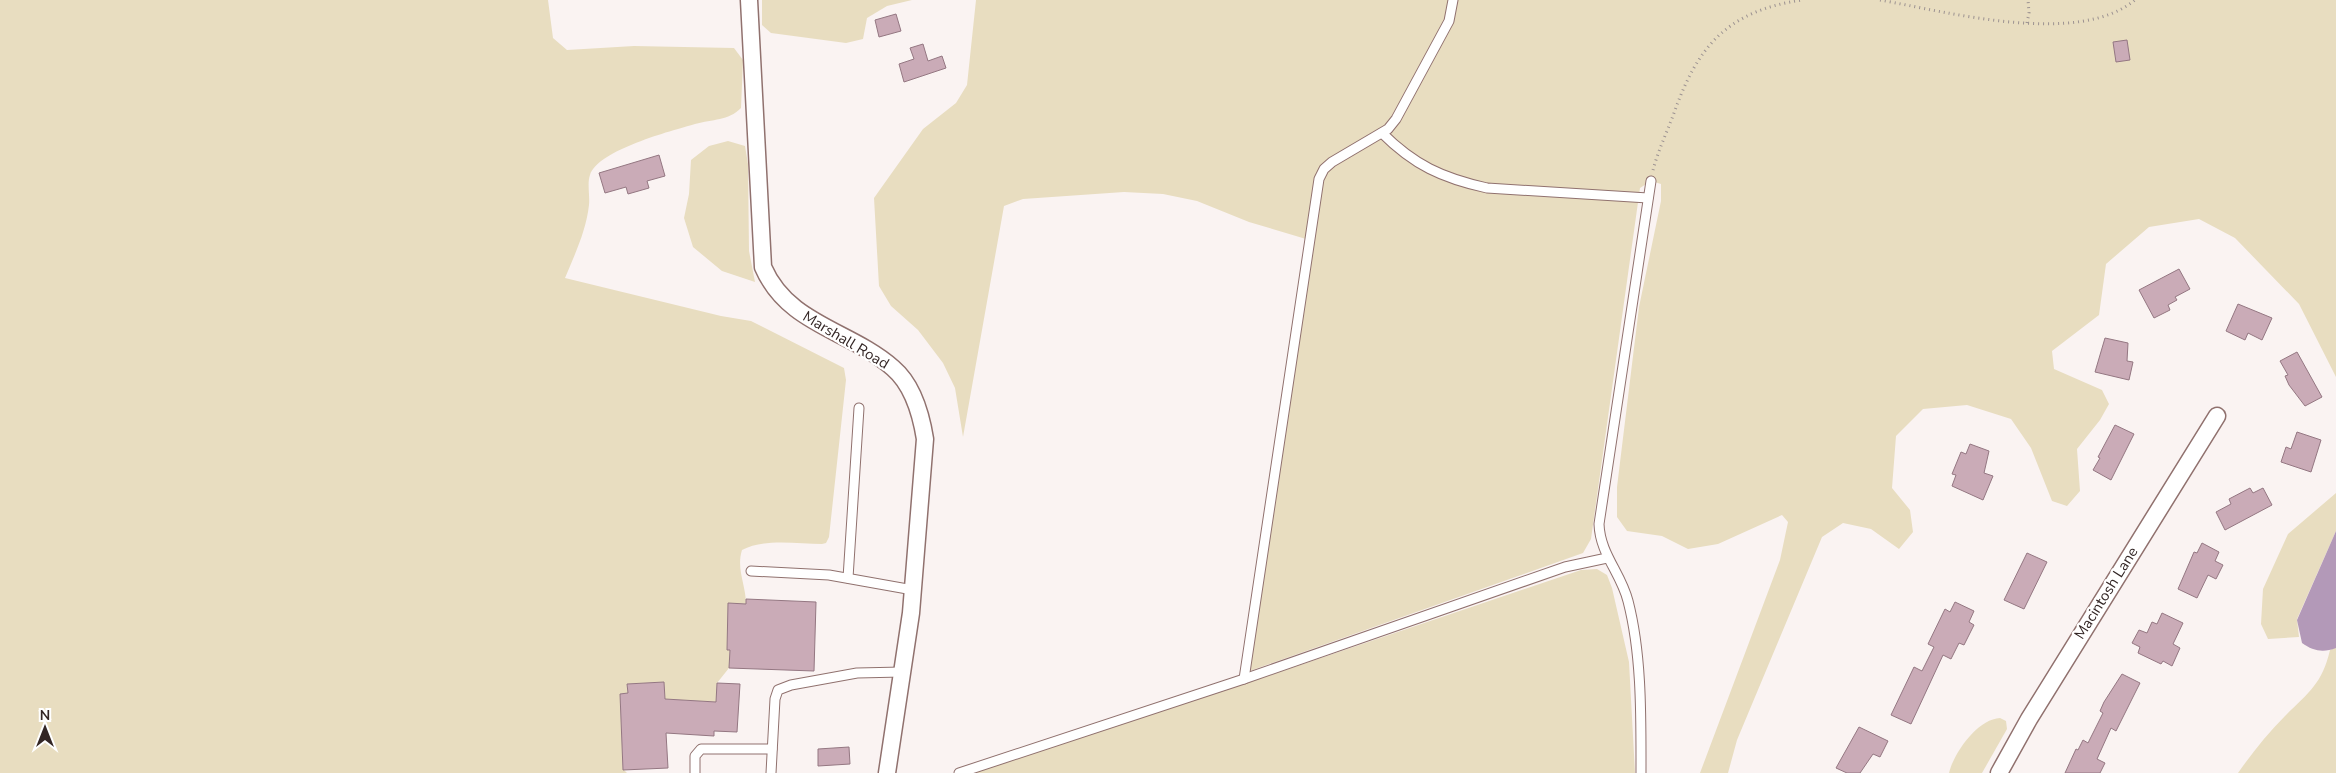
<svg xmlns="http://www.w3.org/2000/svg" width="2336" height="773" font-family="'Nunito Sans',sans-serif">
<rect width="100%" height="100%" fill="#faf3f2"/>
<g fill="#e8ddc0">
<path d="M0,0H548L553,38L567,50L634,46L734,48L743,60L741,108C728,121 713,119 695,124C671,131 598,150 590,175C587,183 590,196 589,205C586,231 575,254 565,278L721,316L751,321L844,368L846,380L829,537L826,543L822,544C798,544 764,538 742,550C736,569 746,585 746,604L728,603L727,650H730L729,668L717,683L716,702L665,699L664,682L627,684L628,693L620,694L623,769L627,773H0Z"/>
<polygon points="762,0 912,0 887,6 867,18 863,39 846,43 771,33 762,25"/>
<polygon points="976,0 2336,0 2336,377 2299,304 2235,238 2199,219 2149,227 2106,264 2099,315 2052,351 2054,369 2102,390 2109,404 2100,420 2077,449 2080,491 2067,506 2052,501 2031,448 2011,419 1967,405 1923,409 1896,436 1892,488 1910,510 1913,532 1899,549 1871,529 1843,523 1822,537 1737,740 1728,773 1700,773 1780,560 1788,522 1782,515 1718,544 1688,549 1662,536 1627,531 1617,517 1617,487 1639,307 1661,201 1661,184 1651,181 1640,188 1591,539 1583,553 1244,673 1306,239 1249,222 1197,201 1163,194 1124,192 1023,199 1004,206 963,437 955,388 943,363 918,330 891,306 879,286 874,198 923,129 956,103 967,85"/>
<polygon points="728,141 745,146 748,164 749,251 755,282 722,271 693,247 684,218 689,194 691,160 709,146"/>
<polygon points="2336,493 2336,531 2297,619 2299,637 2268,639 2261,624 2263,589 2288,534"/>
<polygon points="1597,569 1607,575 1612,588 1629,662 1635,773 974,773 973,769 1244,684 1581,570"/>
<path d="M2336,647V773H2238C2252,753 2268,733 2285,716C2309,692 2322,684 2330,650Z"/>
<path d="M2000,718L2006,721L2007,729L1982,773H1949C1954,752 1978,719 2000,718Z"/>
</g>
<path fill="#b399b8" d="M2336,531V648C2323,653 2313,651 2302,643L2297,620Z"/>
<g fill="#caabb7" stroke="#947782">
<polygon points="896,14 901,31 879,37 875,20"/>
<polygon points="2127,40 2130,60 2116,62 2113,42"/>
<polygon points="923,44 928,61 942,56 946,68 904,82 899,64 914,59 910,48"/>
<polygon points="659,155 665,176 647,181 649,188 628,194 626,187 605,193 599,173"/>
<polygon points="2179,269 2190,289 2175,297 2177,300 2168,305 2170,310 2154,318 2139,290"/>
<polygon points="2238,304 2272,318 2262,340 2248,333 2245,340 2226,331"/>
<polygon points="2105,338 2128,343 2127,361 2133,362 2129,380 2095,372"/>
<polygon points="2297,352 2322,397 2305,406 2289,385 2285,376 2288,375 2280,361"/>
<polygon points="2115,425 2134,434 2111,480 2093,470 2100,458 2098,457"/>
<polygon points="2297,432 2321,440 2311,472 2281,462 2286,447 2291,449"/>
<polygon points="1970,444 1989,451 1984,473 1993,476 1983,500 1952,486 1956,475 1952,474 1961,452 1966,454"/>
<polygon points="2250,488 2253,493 2263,488 2272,505 2225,530 2216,512 2231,504 2229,499"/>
<polygon points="2202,543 2219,552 2215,561 2223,565 2216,579 2208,575 2197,598 2178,589 2191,559 2194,552 2197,553"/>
<polygon points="2027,553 2047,562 2024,609 2004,600"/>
<polygon points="746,599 816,602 814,671 729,668 730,650 727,650 728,603 746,604"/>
<polygon points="1955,602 1974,611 1969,622 1974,625 1964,645 1959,643 1951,659 1943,655 1911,724 1891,715 1914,667 1922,671 1934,647 1928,644 1945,609 1950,612"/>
<polygon points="2162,613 2183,623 2173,644 2180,648 2172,666 2163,661 2161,664 2138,653 2140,647 2132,643 2139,630 2147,633 2152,622 2157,624"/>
<polygon points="2122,674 2140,683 2116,731 2111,728 2097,759 2105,763 2100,773 2065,773 2076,749 2078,750 2083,740 2088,743 2103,713 2100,711 2104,702"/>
<polygon points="664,682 665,699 716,702 717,683 740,684 737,732 714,731 714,736 666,733 668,768 623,770 620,694 628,693 627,684"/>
<polygon points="1859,727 1888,741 1880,757 1873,754 1860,773 1847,773 1836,768"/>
<polygon points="849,747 850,764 818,766 818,749"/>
</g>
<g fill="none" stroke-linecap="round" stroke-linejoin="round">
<defs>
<g id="lane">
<path d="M1382,133C1414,165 1442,178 1487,188L1648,198"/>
<polyline points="751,571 829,575 913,590"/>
<polyline points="848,578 859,408"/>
<polyline points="1244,679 1319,179 1324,169 1332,162 1388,129 1396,119 1449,21 1453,0"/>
<polyline points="695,773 695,756 701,749 772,749"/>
<polyline points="771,773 775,699 778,690 791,685 857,673 902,672"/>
<polyline points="959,773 1244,679 1565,567 1607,558"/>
<path d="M1641,773C1641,718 1642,655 1628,601C1621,573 1600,554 1599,524L1651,181"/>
</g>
<g id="street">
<path d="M749,0L763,267C788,325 850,330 893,368C913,385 921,414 925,439L911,613L887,773"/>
<polyline points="1999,773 2029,719 2217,416"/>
</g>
</defs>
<use href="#lane" stroke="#90716e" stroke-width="11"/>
<use href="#street" stroke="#90716e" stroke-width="19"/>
<g stroke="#9c9291" stroke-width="3" stroke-dasharray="1 4" stroke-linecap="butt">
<path d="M1880,0C1948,12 2078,47 2135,0"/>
<polyline points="2027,23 2029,13 2028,0"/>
<path d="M1653,170C1658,151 1667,132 1674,113C1698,45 1728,11 1802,0"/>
</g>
<use href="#lane" stroke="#fff" stroke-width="9"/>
<use href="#street" stroke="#fff" stroke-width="16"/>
</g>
<g text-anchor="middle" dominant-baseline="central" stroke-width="4.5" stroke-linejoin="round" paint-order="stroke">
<g font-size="15" fill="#332625" stroke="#fff">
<text transform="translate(846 340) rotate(31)">Marshall Road</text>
<text transform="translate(2106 593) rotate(-58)">Macintosh Lane</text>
</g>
</g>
<g transform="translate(45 728)" stroke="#ffffff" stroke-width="4" paint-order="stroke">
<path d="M0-4L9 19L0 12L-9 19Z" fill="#332625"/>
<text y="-8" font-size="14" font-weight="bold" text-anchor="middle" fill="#332625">N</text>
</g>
</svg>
